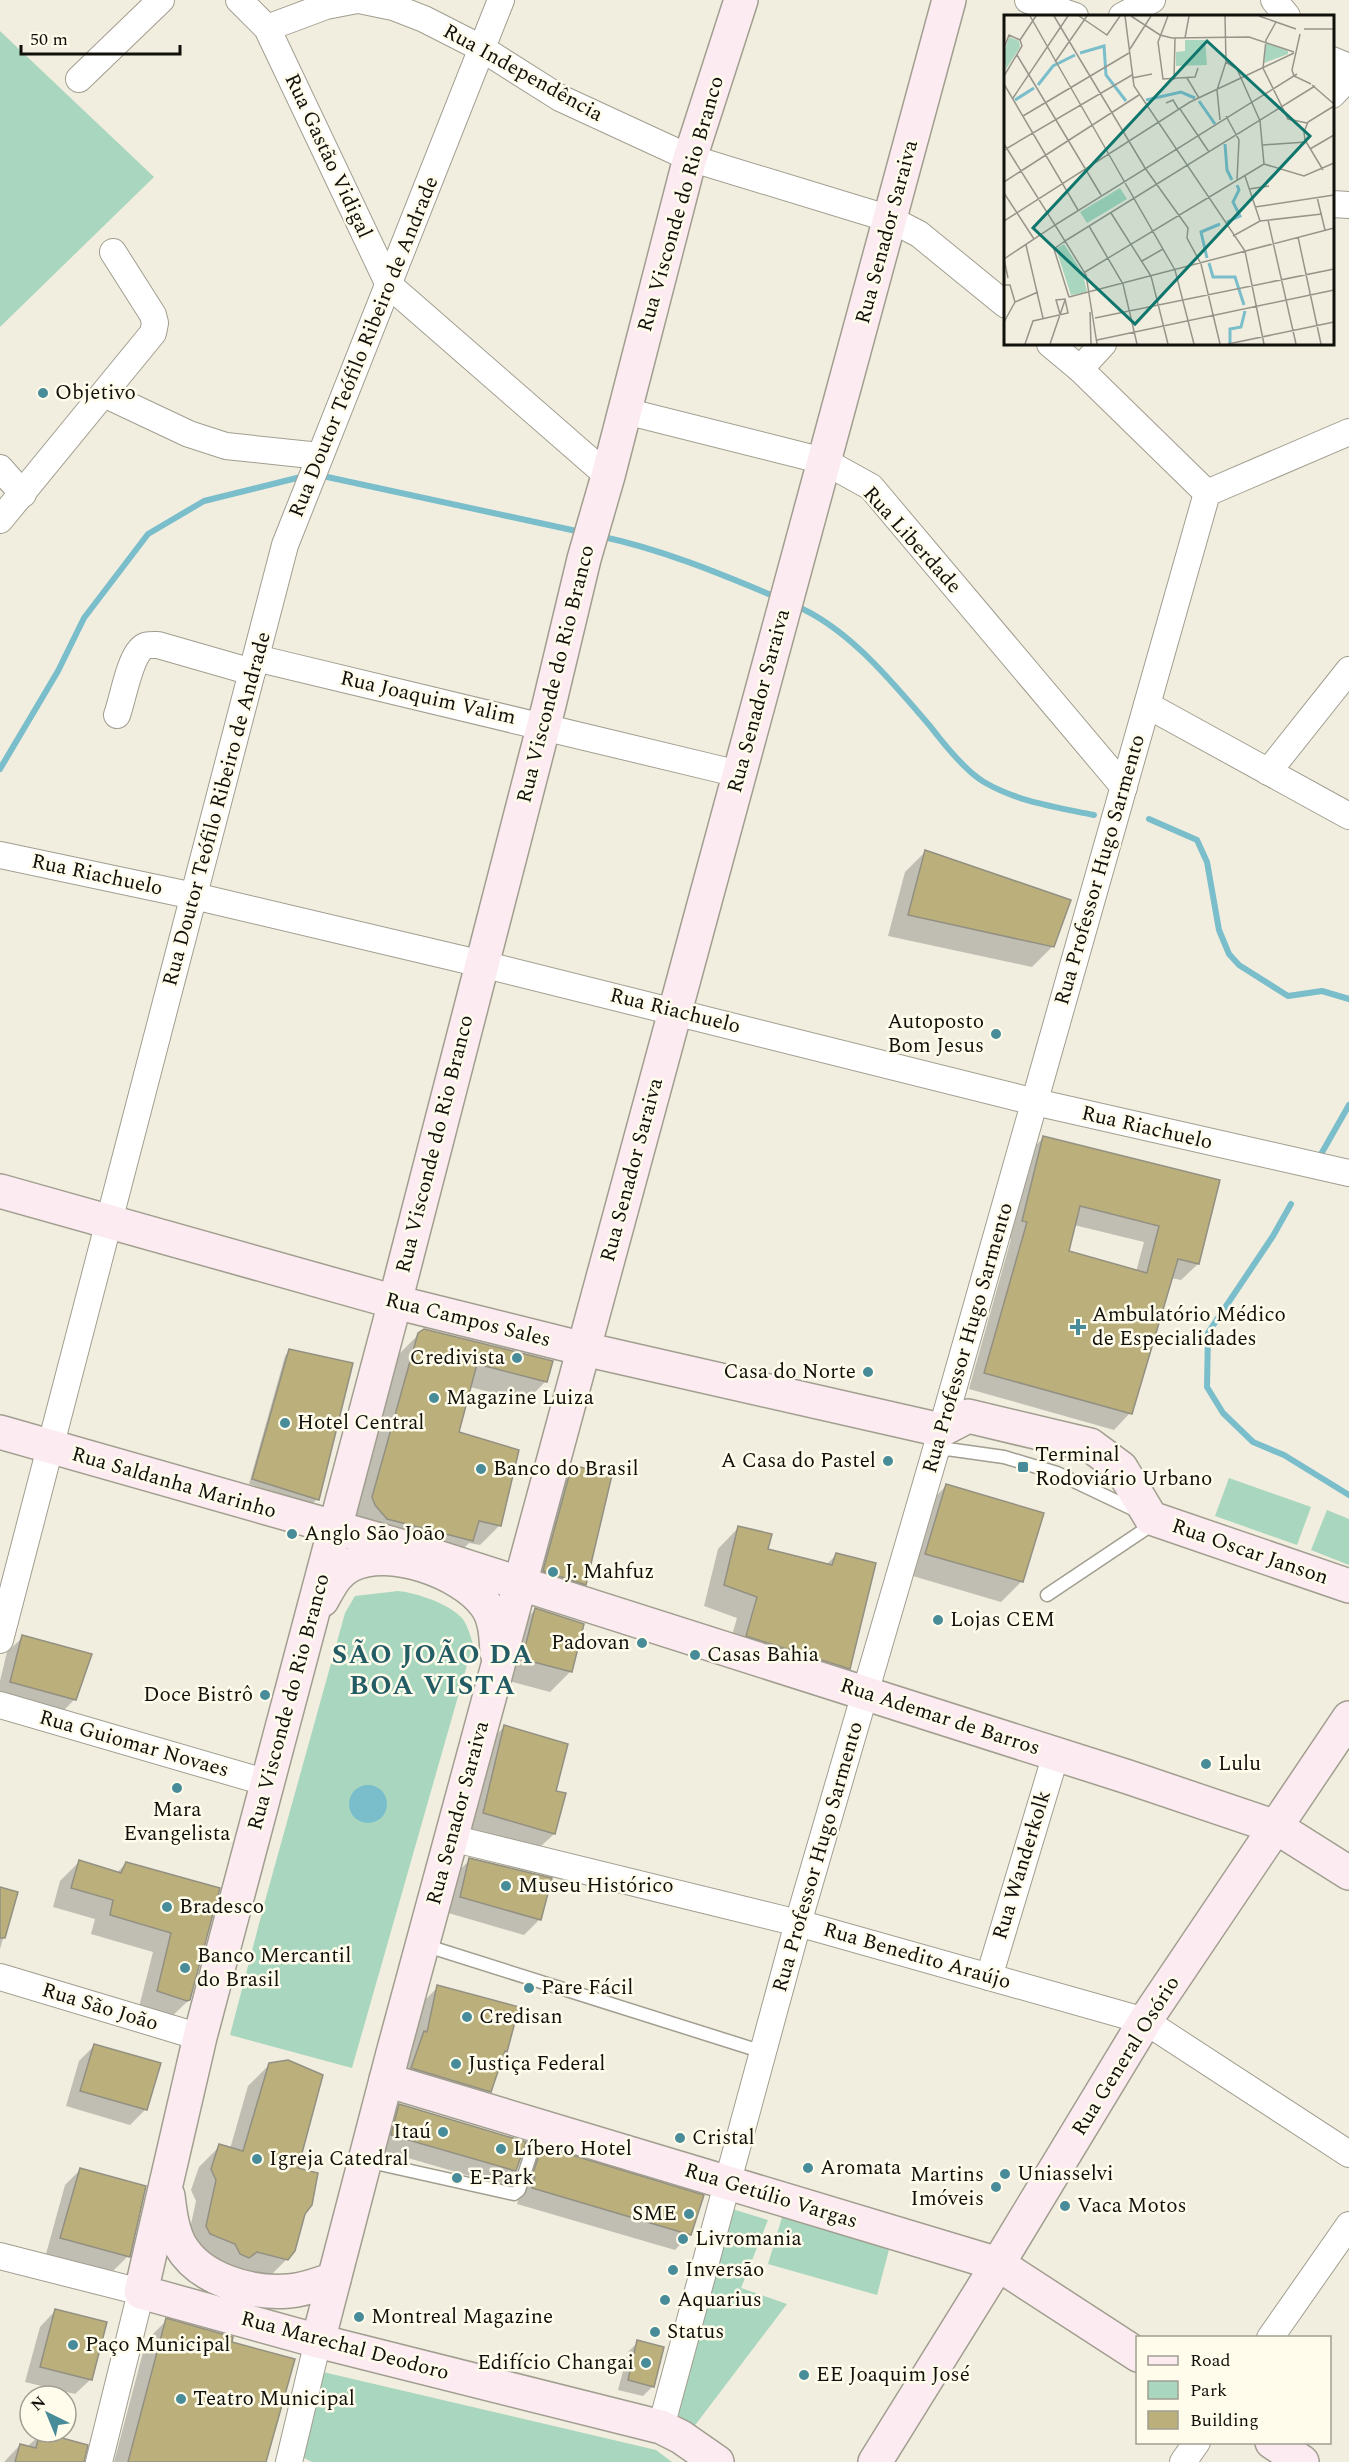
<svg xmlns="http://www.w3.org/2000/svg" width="1349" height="2462" font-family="Spectral,serif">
<rect width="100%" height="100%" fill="#f1eedf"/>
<g fill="#a9d6be">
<polygon points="0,31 154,177 0,327"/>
<polygon points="1229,1478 1311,1507 1297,1545 1215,1516"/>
<polygon points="1327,1510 1349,1519 1349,1565 1311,1550"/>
<path d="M398,1591C417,1593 447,1603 461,1617C467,1623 470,1635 473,1644L352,2068L230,2035L265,1901L345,1613L355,1596Z"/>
<polygon points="732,2209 768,2220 741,2288 787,2304 693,2428 675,2412"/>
<polygon points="783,2214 890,2246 877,2295 768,2264"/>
<polygon points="323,2372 656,2450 672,2462 312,2462 302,2457"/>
</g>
<circle fill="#7abdcb" cx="368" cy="1804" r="19"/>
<g fill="#0003" fill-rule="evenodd">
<polygon points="926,851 1053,946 1032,967 888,936 905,872"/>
<path d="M1043,1138L1219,1181L1198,1264L1181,1280L1171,1278L1130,1413L1114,1430L969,1389L1011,1239L1006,1237L1027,1155ZM1074,1225L1144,1242L1136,1272L1068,1252Z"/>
<polygon points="419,1334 546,1381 526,1401 470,1387 457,1433 500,1525 480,1545 469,1543 452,1560 352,1518 398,1355"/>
<polygon points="290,1351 317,1499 313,1503 249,1484 285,1356"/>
<polygon points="572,1467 584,1584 564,1605 523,1592 551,1488"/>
<polygon points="946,1486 1042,1514 1021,1582 1001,1602 906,1574 926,1506"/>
<polygon points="738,1528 766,1550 826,1565 837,1554 849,1668 828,1689 726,1656 737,1618 704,1606 718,1549"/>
<polygon points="535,1610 571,1671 550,1692 502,1679 514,1630"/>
<polygon points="23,1637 75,1699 60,1714 0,1698 0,1681 7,1652"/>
<polygon points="504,1727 554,1792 554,1834 538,1849 468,1828 489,1742"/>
<polygon points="470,1860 540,1919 524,1935 445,1912 454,1875"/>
<polygon points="80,1861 117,1873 126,1863 218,1889 189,2000 169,2019 138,2011 153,1952 91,1934 95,1919 53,1907 60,1881"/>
<polygon points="0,1889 16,1893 0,1949"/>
<polygon points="438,1987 506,2051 502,2055 490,2091 472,2109 394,2086 420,2005"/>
<polygon points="95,2045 146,2109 130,2125 66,2106 79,2061"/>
<polygon points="269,2065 296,2169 304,2213 287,2259 266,2280 186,2247 196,2201 191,2190 199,2167 220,2146 230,2149 248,2086"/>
<polygon points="400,2105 515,2170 501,2185 377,2149 385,2120"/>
<polygon points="542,2148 690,2234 675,2250 517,2204 527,2164"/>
<polygon points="80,2170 128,2256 113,2271 46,2254 65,2185"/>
<polygon points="55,2311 91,2379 75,2394 25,2382 40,2327"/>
<polygon points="167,2320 230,2343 265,2462 114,2462 146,2341"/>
<polygon points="638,2342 653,2386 643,2396 618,2390 628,2352"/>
<polygon points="41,2434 82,2462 4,2462 20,2445 27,2447"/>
</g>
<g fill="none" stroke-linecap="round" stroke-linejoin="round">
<g stroke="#7abdcb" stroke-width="6">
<polyline points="318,475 581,532"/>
<path d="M599,536C661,549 719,573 776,597"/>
<path d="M794,605C849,628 892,682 930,726C943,743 967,772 984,782C1018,802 1056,807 1094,815"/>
<polyline points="0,769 58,671 84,618 148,534 204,501 305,476"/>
<polyline points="1149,819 1197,840 1207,862 1219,930 1229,954 1239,965 1288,996 1322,991 1349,999"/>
<polyline points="1320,1156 1349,1105"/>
<polyline points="1291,1204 1273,1236 1208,1333 1207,1387 1223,1413 1253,1442 1284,1455 1349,1495"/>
</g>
</g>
<g fill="#bbb07c" stroke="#939082" stroke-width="1.5" fill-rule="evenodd">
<polygon points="925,850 1071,900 1054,947 908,915"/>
<path d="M1043,1136L1220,1180L1199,1264L1178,1259L1132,1414L984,1373L1027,1222L1022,1221ZM1080,1206L1159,1226L1147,1273L1069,1251Z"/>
<polygon points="424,1329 553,1361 547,1382 477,1364 459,1432 519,1450 501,1526 479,1521 473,1541 387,1519 375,1505 372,1497 418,1333"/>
<polygon points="289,1349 353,1363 319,1500 252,1479"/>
<polygon points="572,1465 612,1475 586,1585 543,1571"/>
<polygon points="946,1484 1044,1513 1023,1582 925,1554"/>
<polygon points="738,1526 772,1534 768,1549 832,1565 836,1553 876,1563 850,1669 746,1636 757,1597 724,1585"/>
<polygon points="535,1608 584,1624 572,1672 522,1659"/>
<polygon points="22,1635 92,1654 76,1700 10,1682"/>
<polygon points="504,1725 568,1744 556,1791 566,1793 555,1834 483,1813"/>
<polygon points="469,1858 552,1878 541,1920 460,1897"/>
<polygon points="79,1860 121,1873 126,1862 220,1888 190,2000 187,2001 157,1991 171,1933 110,1915 113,1900 71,1888"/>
<polygon points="0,1887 18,1892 5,1938 0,1938"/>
<polygon points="437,1985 519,2007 507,2052 505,2051 491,2092 411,2068 424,2031 427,2032"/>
<polygon points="94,2044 161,2063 147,2110 80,2091"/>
<polygon points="288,2060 323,2075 298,2168 318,2173 312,2205 305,2214 295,2251 288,2260 257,2252 249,2258 240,2254 235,2244 210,2234 206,2226 216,2180 211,2169 219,2144 243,2151 269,2063"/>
<polygon points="399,2104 526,2142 516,2171 391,2135"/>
<polygon points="542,2146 704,2195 691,2235 532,2188 535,2177 532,2176"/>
<polygon points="80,2168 146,2186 130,2257 60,2238"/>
<polygon points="55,2309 107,2322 92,2380 40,2367"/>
<polygon points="166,2318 233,2337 232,2342 295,2359 266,2462 128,2462"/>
<polygon points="637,2340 664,2347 654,2387 628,2380"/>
<polygon points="40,2432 88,2445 84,2462 15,2462 20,2444 36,2448"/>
</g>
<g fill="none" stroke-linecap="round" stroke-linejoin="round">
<defs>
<g id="lane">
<polyline points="938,1456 947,1449 1004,1457 1057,1473 1137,1511"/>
<polyline points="1047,1595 1156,1522"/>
<polyline points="424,1945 763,2052"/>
<polyline points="366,2161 514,2194 519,2190 540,2126"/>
</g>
<g id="street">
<polyline points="239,0 267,28 389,285 608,476"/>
<polyline points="359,0 393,7 424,19 481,48 560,98 690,158 890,219 919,234 1006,305"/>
<polyline points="1028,0 1075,16"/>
<polyline points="1274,0 1287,16"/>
<polyline points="1122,16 1152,0"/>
<polyline points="267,28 326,6 357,0"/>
<polyline points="1332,60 1349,67"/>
<polyline points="79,79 161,0"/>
<polyline points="1332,95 1349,77"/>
<polyline points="1332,204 1349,205"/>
<polyline points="1050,344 1080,369 1207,493"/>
<polyline points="1080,369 1103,344"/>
<polyline points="104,394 189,434 226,446 320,456"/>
<polyline points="625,411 824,461 871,487 1124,787"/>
<polyline points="0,468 23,494"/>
<polyline points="1207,493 1349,432"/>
<polyline points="0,520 153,333 155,323 153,315 113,252"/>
<polyline points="256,658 739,774"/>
<polyline points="1147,705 1349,816"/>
<path d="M117,715C123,698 129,662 140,650C145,644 151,645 158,645L252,672"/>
<polyline points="1268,772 1349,670"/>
<polyline points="0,855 194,896 482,964 1035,1102 1349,1173"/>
<polyline points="0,1640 285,545 501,0"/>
<polyline points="0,1705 268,1783"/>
<polyline points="451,1838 798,1923 1145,2021 1349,2154"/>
<polyline points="0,1977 200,2037"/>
<polyline points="989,1977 1056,1754"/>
<polyline points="0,2256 141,2292 99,2462"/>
<polyline points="1270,2338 1349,2225"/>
<polyline points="661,2427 798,1923 933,1460 1207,493"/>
<polyline points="289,2462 318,2341"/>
<polyline points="1183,2462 1197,2442"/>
</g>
<g id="secondary">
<polyline points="0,1191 395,1302 584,1349 941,1430 968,1416 1090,1445 1121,1468 1151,1518 1349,1586"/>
<polyline points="0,1432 418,1551 1128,1777 1276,1827 1349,1873"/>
<path d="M322,1600C330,1586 336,1572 351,1565C389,1546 461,1572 485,1604C496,1618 496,1637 497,1653"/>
<polyline points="386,2080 998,2264 1138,2355"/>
<path d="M168,2196C170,2212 172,2230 180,2245C200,2280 251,2294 289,2291C305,2290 319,2284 334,2279"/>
<polyline points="318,2341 393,2053 949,0"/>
<polyline points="1272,2442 1302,2462"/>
<polyline points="717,2462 681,2437 661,2427 318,2341 141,2292 200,2037 395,1302 549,705 584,559 608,476 690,158 741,0"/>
<polyline points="875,2462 998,2264 1145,2021 1349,1718"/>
</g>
</defs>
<use href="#lane" stroke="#a19e90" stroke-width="15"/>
<use href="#street" stroke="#a19e90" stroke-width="28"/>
<use href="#secondary" stroke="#a19e90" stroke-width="36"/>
<use href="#lane" stroke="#fff" stroke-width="12"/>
<use href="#street" stroke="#fff" stroke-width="26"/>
<use href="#secondary" stroke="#fcecf1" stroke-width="33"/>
</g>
<g fill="#478c98" stroke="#fffcec" stroke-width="2">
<circle cx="43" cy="393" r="6"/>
<circle cx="996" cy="1034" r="6"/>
<path d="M1075 1318h6v6h6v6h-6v6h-6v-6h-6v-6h6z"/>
<circle cx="517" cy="1358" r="6"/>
<circle cx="868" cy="1372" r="6"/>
<circle cx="434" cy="1398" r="6"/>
<circle cx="285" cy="1423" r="6"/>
<circle cx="888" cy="1461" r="6"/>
<rect x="1017" y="1461" width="12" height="12" rx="3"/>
<circle cx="481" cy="1469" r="6"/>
<circle cx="292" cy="1534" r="6"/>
<circle cx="553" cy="1572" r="6"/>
<circle cx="938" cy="1620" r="6"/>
<circle cx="642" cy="1643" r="6"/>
<circle cx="695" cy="1655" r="6"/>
<circle cx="265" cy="1695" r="6"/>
<circle cx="1206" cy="1764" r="6"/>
<circle cx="177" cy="1788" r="6"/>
<circle cx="506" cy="1886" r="6"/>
<circle cx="167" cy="1907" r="6"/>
<circle cx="185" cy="1968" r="6"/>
<circle cx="529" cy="1988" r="6"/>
<circle cx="467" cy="2017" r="6"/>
<circle cx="456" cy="2064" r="6"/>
<circle cx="443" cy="2132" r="6"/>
<circle cx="680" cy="2138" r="6"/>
<circle cx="501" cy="2149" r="6"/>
<circle cx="257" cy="2159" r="6"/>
<circle cx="808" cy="2168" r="6"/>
<circle cx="1005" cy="2174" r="6"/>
<circle cx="457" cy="2178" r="6"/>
<circle cx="996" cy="2187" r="6"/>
<circle cx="1065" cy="2206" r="6"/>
<circle cx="689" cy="2214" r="6"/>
<circle cx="683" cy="2239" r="6"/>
<circle cx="673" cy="2270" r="6"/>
<circle cx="665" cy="2300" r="6"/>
<circle cx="359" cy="2317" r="6"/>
<circle cx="655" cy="2332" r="6"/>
<circle cx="73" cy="2345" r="6"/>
<circle cx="646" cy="2363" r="6"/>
<circle cx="804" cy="2375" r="6"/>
<circle cx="181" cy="2399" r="6"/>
</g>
<g text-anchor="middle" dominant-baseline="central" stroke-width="5" stroke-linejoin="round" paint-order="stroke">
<g font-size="21" fill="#11100b" stroke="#fffcec">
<text transform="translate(523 73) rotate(29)">Rua Independência</text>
<text transform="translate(328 156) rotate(65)">Rua Gastão Vidigal</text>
<text transform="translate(681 204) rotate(-74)">Rua Visconde do Rio Branco</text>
<text transform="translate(887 232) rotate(-75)">Rua Senador Saraiva</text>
<text transform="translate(364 347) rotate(-68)">Rua Doutor Teófilo Ribeiro de Andrade</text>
<text transform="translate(912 540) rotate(48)">Rua Liberdade</text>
<text transform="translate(556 674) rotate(-76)">Rua Visconde do Rio Branco</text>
<text transform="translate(428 698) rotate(13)">Rua Joaquim Valim</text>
<text transform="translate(759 701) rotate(-75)">Rua Senador Saraiva</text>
<text transform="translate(217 809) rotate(-75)">Rua Doutor Teófilo Ribeiro de Andrade</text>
<text transform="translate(1100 870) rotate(-74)">Rua Professor Hugo Sarmento</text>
<text transform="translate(97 875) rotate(12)">Rua Riachuelo</text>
<text transform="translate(675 1011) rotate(14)">Rua Riachuelo</text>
<text transform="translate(1147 1128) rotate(13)">Rua Riachuelo</text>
<text transform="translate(435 1144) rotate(-76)">Rua Visconde do Rio Branco</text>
<text transform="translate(632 1170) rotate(-75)">Rua Senador Saraiva</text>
<text transform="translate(468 1320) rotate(14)">Rua Campos Sales</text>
<text transform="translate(968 1338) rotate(-74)">Rua Professor Hugo Sarmento</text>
<text transform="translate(174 1483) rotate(16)">Rua Saldanha Marinho</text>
<text transform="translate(1250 1552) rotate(19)">Rua Oscar Janson</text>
<text transform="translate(289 1702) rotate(-75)">Rua Visconde do Rio Branco</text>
<text transform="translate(940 1717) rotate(18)">Rua Ademar de Barros</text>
<text transform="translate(134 1744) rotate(16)">Rua Guiomar Novaes</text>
<text transform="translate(458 1813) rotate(-75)">Rua Senador Saraiva</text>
<text transform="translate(818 1857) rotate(-74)">Rua Professor Hugo Sarmento</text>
<text transform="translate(1022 1865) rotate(-73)">Rua Wanderkolk</text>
<text transform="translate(917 1956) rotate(16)">Rua Benedito Araújo</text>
<text transform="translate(100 2007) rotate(17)">Rua São João</text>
<text transform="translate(1126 2056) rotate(-58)">Rua General Osório</text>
<text transform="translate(771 2196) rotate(17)">Rua Getúlio Vargas</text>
<text transform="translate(345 2346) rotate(15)">Rua Marechal Deodoro</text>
</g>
<g font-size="21" fill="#11100b" stroke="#fffcec" text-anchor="start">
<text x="55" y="393">Objetivo</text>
<text x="984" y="1022" text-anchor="end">Autoposto<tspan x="984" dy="24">Bom Jesus</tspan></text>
<text x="1092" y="1315">Ambulatório Médico<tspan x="1092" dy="24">de Especialidades</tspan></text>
<text x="505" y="1358" text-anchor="end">Credivista</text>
<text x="856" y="1372" text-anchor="end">Casa do Norte</text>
<text x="446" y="1398">Magazine Luiza</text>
<text x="297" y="1423">Hotel Central</text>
<text x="1035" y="1455">Terminal<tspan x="1035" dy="24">Rodoviário Urbano</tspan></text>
<text x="876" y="1461" text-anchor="end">A Casa do Pastel</text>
<text x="493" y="1469">Banco do Brasil</text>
<text x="304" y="1534">Anglo São João</text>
<text x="565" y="1572">J. Mahfuz</text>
<text x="950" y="1620">Lojas CEM</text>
<text x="630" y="1643" text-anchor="end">Padovan</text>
<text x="707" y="1655">Casas Bahia</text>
<text x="253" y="1695" text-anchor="end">Doce Bistrô</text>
<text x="1218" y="1764">Lulu</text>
<text x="177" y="1810" text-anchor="middle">Mara<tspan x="177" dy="24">Evangelista</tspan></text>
<text x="518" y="1886">Museu Histórico</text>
<text x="179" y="1907">Bradesco</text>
<text x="197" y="1956">Banco Mercantil<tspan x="197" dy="24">do Brasil</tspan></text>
<text x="541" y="1988">Pare Fácil</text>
<text x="479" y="2017">Credisan</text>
<text x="468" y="2064">Justiça Federal</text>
<text x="431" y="2132" text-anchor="end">Itaú</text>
<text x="692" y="2138">Cristal</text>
<text x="513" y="2149">Líbero Hotel</text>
<text x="269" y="2159">Igreja Catedral</text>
<text x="820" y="2168">Aromata</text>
<text x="1017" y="2174">Uniasselvi</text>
<text x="984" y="2175" text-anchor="end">Martins<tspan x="984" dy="24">Imóveis</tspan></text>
<text x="469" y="2178">E-Park</text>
<text x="1077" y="2206">Vaca Motos</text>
<text x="677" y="2214" text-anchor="end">SME</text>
<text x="695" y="2239">Livromania</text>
<text x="685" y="2270">Inversão</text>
<text x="677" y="2300">Aquarius</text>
<text x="371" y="2317">Montreal Magazine</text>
<text x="667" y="2332">Status</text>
<text x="85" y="2345">Paço Municipal</text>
<text x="634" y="2363" text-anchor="end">Edifício Changai</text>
<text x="816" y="2375">EE Joaquim José</text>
<text x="193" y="2399">Teatro Municipal</text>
</g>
<g font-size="27" font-weight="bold" letter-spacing="1.5" fill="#245c66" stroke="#fffcec">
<text x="433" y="1655">SÃO JOÃO DA<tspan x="433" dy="31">BOA VISTA</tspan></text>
</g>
</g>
<g transform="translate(1004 15)">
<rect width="330" height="330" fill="#f1eedf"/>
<path d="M5,22L15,26L16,32L2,54L0,38ZM181,25H201L203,50L172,51V37L181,36ZM262,27L284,36V39L260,48ZM116,173L123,184L83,208L76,197ZM60,229L79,259L83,277L67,280L52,234Z" fill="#a9d6be"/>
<path fill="none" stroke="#7abdcb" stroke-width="3" d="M76,38L100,31L102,60L122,86M34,70L49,51L71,40M11,85L30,73M142,85L177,77L191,83M195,86L211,109M221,129L223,155L228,165M223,207L236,201L229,187L235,175L233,170M203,243L197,217L216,209M205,248L209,262H231L240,290M226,328V314L237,312L241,296"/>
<path fill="none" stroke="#97958a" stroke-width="1.5" d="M26,1L120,166M50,1L141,153M75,1L103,20L116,1M121,1L130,71L241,236L260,329M127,1L156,20L168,23L245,22L290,37M164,1L154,27L159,64L191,62L194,53M255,1L292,14M272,7L262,25L259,53L284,104L303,108M300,14H330M296,19L288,55L290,61L307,69M181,23L185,1M16,25L32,1M0,33L5,20L16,25M126,34L147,1M13,40L97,180M51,47L83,1M222,47L233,54L256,106L260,149M0,61L18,31L16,25M128,63L148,59M183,63L195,83M170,65L171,23M0,69L74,195M308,70L330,89M9,83L64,1M162,88L169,85L175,95M176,94L205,137M19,101L125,38M222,101L235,125L233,165M216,105L213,75L222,47L221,1M0,129L51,210L0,244M259,130L302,127M306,134L330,120M0,135L128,60M260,149L300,161L330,148M141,153L184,213L183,223L197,249L216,329M319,155L301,125L300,117L304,107L330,91M241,161L256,206M120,166L171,255L190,329M0,167L135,80M245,174L265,171M0,178L30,224M313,182L321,215M251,192L330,180M107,198L147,261L164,329M264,205L292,329M0,206L186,87L290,38M85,211L119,269L133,329M229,221L256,206L318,199M294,222L317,329M61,226L50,234L65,282M61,226L311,71M22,230L39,303M0,244L4,263M138,246L159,234M81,257L260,149M0,270H6L11,287M65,282L330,213M86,297L87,329M91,303L330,254M0,307L11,287L34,277M93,325L330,275M21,329L29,306L64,298L61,284L52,285L56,299M46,329L61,285M93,329L82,260L51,210L293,59M224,329L330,307"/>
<path fill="#0f766e" fill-opacity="0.15" stroke="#0f766e" stroke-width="3" d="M203,26L306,121L131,309L29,213Z"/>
<rect width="330" height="330" fill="none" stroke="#11100b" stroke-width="3"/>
</g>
<rect x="1136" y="2336" width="195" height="108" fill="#fffcec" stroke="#a09e92" stroke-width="1.5"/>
<rect x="1148" y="2356" width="30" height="9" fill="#fcecf1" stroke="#a09e92" stroke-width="1.5"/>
<text x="1190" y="2366" font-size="18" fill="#11100b">Road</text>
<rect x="1148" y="2381" width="30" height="18" fill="#a9d6be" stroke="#a09e92" stroke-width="1.5"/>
<text x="1190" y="2396" font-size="18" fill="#11100b">Park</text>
<rect x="1148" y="2411" width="30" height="18" fill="#bbb07c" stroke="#a09e92" stroke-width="1.5"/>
<text x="1190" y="2426" font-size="18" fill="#11100b">Building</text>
<g transform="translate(48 2414) rotate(317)"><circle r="28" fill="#fffcec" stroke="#a09e92" stroke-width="1.5"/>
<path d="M0-4.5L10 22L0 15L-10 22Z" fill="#478c98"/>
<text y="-9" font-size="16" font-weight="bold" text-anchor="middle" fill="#11100b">N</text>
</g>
<path d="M21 45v9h159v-9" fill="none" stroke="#11100b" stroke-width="3"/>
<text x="30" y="45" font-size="18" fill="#11100b" stroke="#fffcec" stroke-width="4.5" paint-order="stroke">50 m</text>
</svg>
